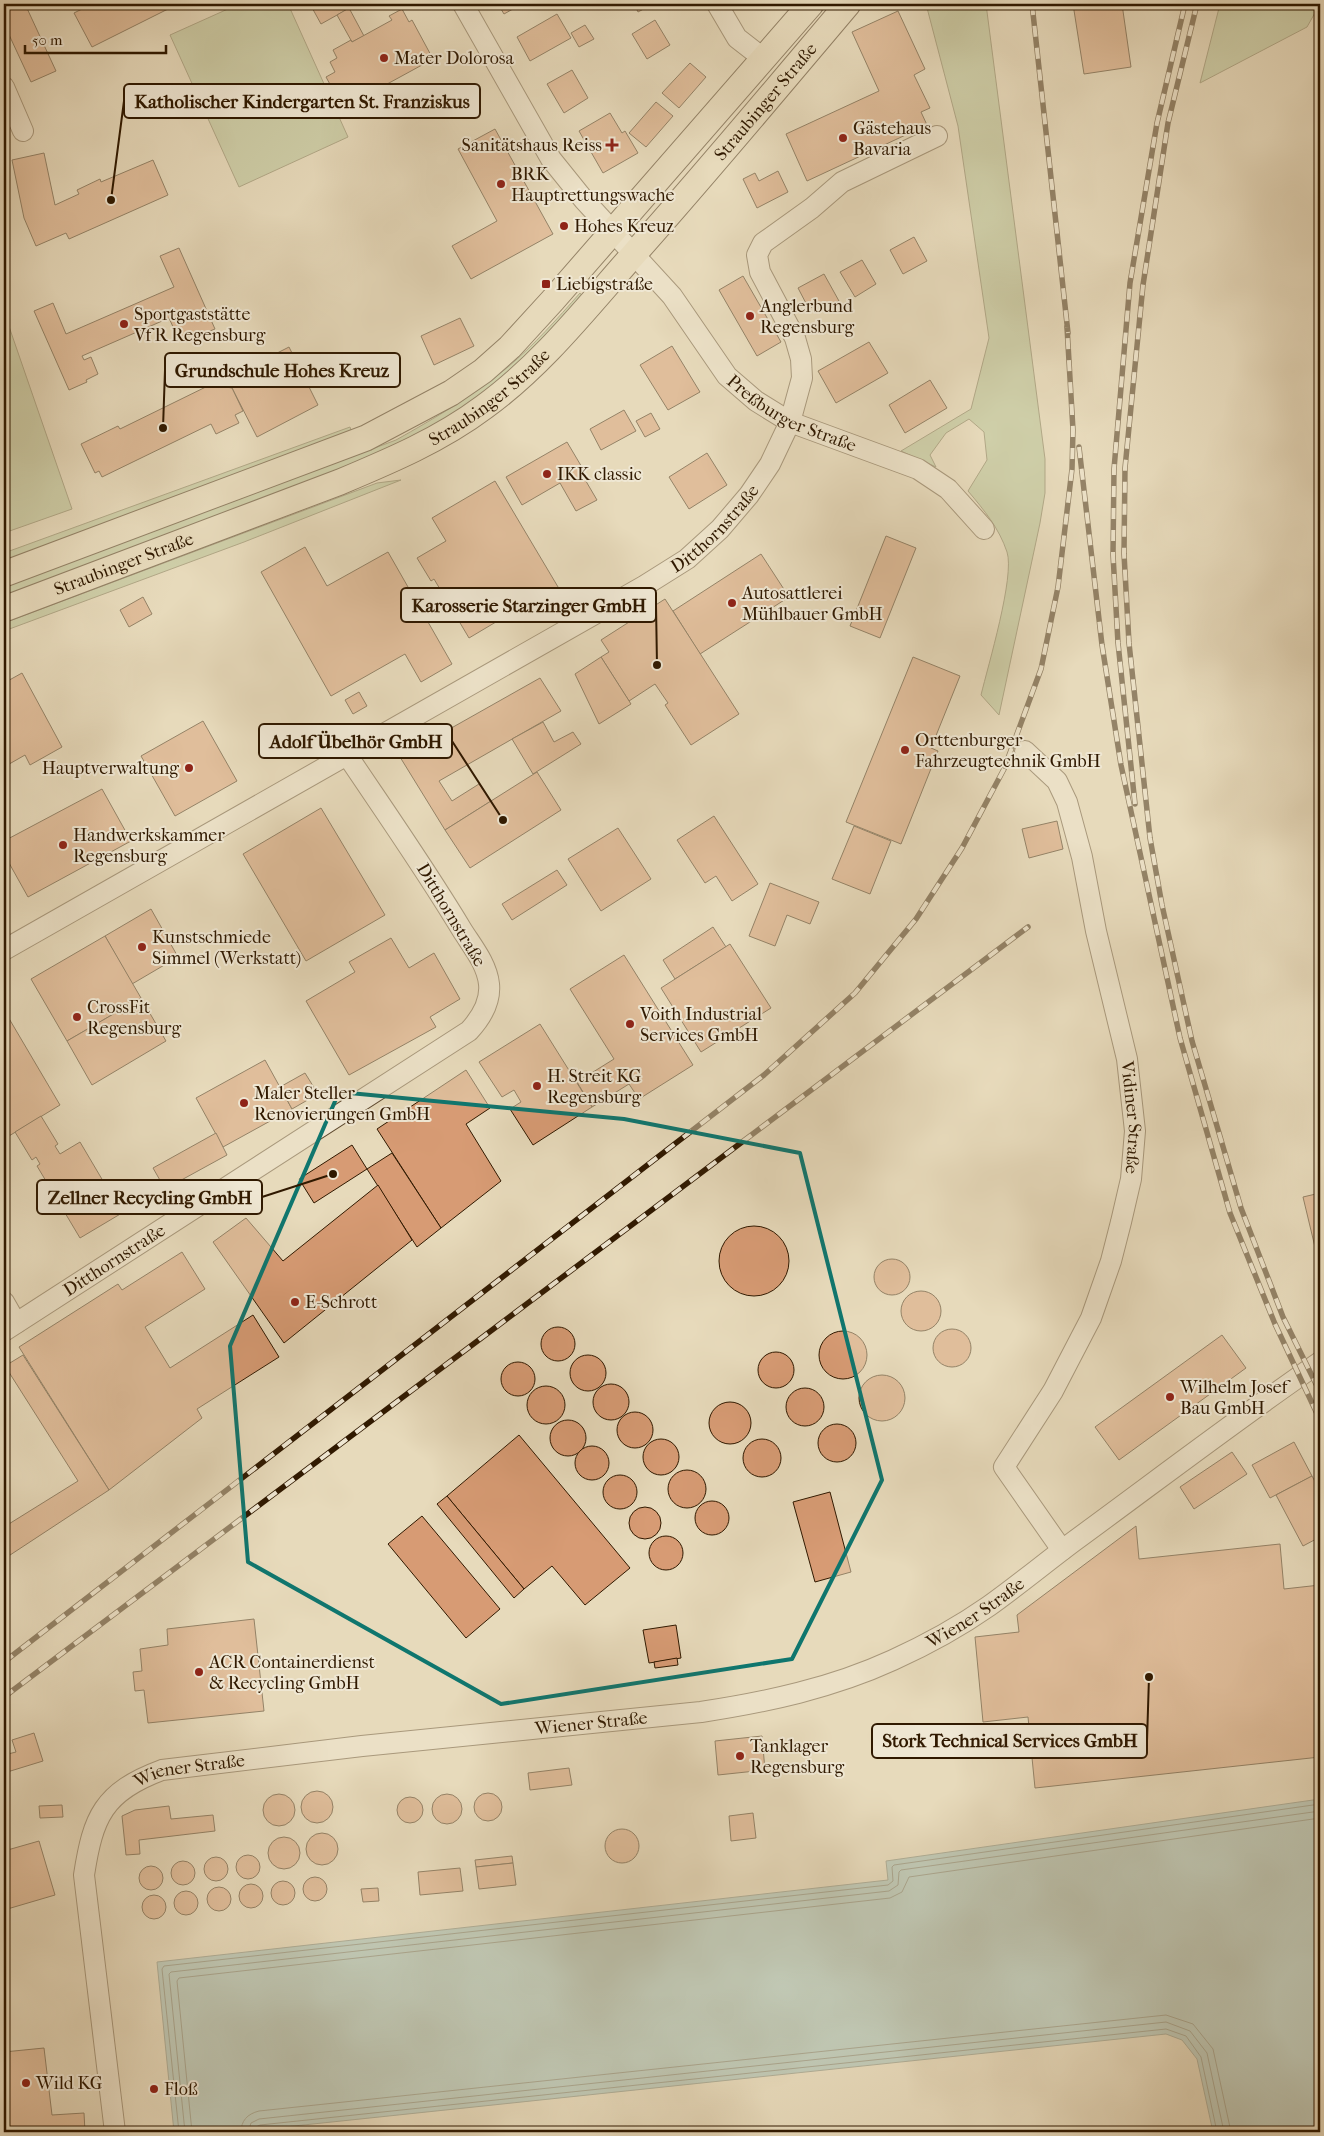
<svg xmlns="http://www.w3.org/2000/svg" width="1324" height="2136" font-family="'IM FELL French Canon',serif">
<rect width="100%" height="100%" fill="#e7dabb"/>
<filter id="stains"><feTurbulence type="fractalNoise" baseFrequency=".004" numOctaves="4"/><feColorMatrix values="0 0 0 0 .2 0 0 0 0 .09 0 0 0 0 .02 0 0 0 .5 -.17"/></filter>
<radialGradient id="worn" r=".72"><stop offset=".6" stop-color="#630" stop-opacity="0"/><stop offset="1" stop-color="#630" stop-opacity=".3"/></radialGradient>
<g fill="#b2c092" stroke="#716c49">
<polygon points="239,4 288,4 348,137 239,187 170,35"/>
<path d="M926,4H986L1045,459V493L1040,523L999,715L981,695C988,666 1015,576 1007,552C999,528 984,510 968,491L987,460L984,432L969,419L946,433L930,455L936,467L901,451L971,409L989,338L958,126Z"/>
<polygon points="1220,4 1320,4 1307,27 1200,83"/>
<path d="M580,293L583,297C550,333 517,368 478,398C450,419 417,435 386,452L4,598V587L396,440C435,418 473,396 508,367C534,345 557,319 580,293Z"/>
<polygon points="4,312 72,509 4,533"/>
<polygon points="350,427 352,433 4,562 4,553"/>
<polygon points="401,480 244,542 4,631 4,623 377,483"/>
</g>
<polygon fill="#97bab6" stroke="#6e7a6d" points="1320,1799 1320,2132 1213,2132 1197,2059 1182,2040 1166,2034 237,2132 174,2132 157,1962 888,1880 886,1861"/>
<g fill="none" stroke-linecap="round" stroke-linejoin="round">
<g stroke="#646a5b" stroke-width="1">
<polyline points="179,2132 162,1969 164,1966 888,1885 893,1881 892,1867 894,1865 1320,1804"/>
<polyline points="185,2132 169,1974 171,1972 889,1891 898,1885 899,1872 901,1870 1320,1811"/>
<polyline points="192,2132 177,1981 179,1978 890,1898 902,1892 909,1877 1320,1818"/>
<path d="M241,2132C241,2121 247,2114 259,2111L1166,2015L1193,2024L1213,2049L1231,2132"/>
<polyline points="248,2132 251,2123 259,2119 1166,2022 1190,2031 1207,2053 1224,2132"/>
<polyline points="255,2132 256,2127 260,2125 1166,2029 1186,2036 1201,2057 1217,2132"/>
</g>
</g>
<g fill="#d79b74" stroke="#301900">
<polygon points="17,4 25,4 56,71 31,82 4,24 4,10"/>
<polygon points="92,4 171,4 172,7 92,47 74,13"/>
<polygon points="310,4 354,4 355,5 321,24"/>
<polygon points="498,4 519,4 520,5 504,14"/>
<polygon points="634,4 653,4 638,12"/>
<polygon points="1073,4 1122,4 1131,67 1084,74"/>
<polygon points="349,8 364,36 352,42 337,15"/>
<polygon points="402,9 409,22 412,20 433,59 378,89 382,97 364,107 359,98 352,102 346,92 337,97 326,77 335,72 330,62 337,58 333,50 351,40 352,42 392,20 389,16"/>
<polygon points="898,11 925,69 914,75 930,108 921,112 927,125 807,181 786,134 879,91 852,32"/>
<polygon points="557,14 571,38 530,61 517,37"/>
<polygon points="655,20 670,45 647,59 632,34"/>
<polygon points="585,25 594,39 579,47 571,33"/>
<polygon points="690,63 706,77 679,108 662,93"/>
<polygon points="572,70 588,98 564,113 547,84"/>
<polygon points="656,102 673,116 646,147 629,133"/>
<polygon points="610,113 622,133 625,131 638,153 603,173 579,131"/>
<polygon points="495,129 553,234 471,279 452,246 497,221 458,149"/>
<polygon points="44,153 55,205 79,194 77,190 100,179 101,182 153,160 168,195 69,239 66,233 36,246 24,218 12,160"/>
<polygon points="778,171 788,192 757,208 743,179 755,173 759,181"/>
<polygon points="914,237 927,261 903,274 890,250"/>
<polygon points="179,248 215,329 195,337 194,334 179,340 169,318 82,356 84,360 91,357 98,374 86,380 87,382 69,390 34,311 53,303 66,334 174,287 160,256"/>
<polygon points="862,260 876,284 855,297 840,272"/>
<polygon points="824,274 839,301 822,309 819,303 809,309 798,288"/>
<polygon points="743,276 781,342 757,356 719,290"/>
<polygon points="460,318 474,346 434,365 421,336"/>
<polygon points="869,342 888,373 836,403 818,371"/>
<polygon points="672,346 700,392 668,410 640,365"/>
<polygon points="289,347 318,405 257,437 232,388 237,385 232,376"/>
<polygon points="930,380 947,408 905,433 889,405"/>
<polygon points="218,381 220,386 232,388 243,411 235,415 239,423 216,434 211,424 102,477 99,471 95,473 81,444 118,426 120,429"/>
<polygon points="624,410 636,431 601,450 590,429"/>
<polygon points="651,413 660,429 645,437 636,421"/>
<polygon points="567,442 583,469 580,471 597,500 576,511 560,483 522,505 506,477"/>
<polygon points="707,453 727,485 689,509 669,477"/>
<polygon points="495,481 564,597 558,601 560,605 536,618 526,600 509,610 511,613 469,638 434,579 431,581 417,558 446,541 432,518"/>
<polygon points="886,536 916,548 880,638 850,626"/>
<polygon points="305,547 327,586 388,552 452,664 421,682 405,654 331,696 261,572"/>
<polygon points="761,554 789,597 700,654 673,611"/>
<polygon points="143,597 152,614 129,627 120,610"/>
<polygon points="665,599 739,714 691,745 665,705 668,703 655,684 629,701 601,657 609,652 601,640"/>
<polygon points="601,657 631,704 599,724 575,674"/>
<polygon points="913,657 960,676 931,748 938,751 901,844 846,822"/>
<polygon points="22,673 62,747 30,765 25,755 4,767 4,724 7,722 4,716 4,683"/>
<polygon points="540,678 561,711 439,781 452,801 479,784 491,801 445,830 400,757"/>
<polygon points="359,692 367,706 353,714 345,700"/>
<polygon points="203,721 237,781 175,816 141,756"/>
<polygon points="543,722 554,742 573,732 581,744 533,774 512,739"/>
<polygon points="537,772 561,810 470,868 445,830"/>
<polygon points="102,789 131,841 28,897 4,854 4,841"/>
<polygon points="321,808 385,915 306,961 243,854"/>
<polygon points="714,816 758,884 732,901 716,876 705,883 677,840"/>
<polygon points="1057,821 1063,849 1029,858 1022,829"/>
<polygon points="854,826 891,841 870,894 832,879"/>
<polygon points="618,828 651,879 601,911 568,859"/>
<polygon points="557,870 567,885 512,920 502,904"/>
<polygon points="770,883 819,902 810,924 787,915 775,946 749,936"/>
<polygon points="151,909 178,957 132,984 105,936"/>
<polygon points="713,927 726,947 675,979 663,960"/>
<polygon points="105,936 141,998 67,1041 31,979"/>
<polygon points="391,938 409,968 434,953 460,999 430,1017 436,1027 349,1075 306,1001 355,972 349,962"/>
<polygon points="730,944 771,1008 701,1052 661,988"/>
<polygon points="624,955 693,1065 639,1099 629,1084 592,1107 577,1082 614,1059 570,989"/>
<polygon points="141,998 166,1041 92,1085 67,1041"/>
<polygon points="4,1010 60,1105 4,1139"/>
<polygon points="540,1024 592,1107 533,1145 510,1109 521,1102 514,1090 502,1097 479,1062"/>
<polygon points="265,1060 292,1109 223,1147 196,1098"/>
<polygon points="466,1070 490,1108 466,1124 501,1181 441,1228 377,1129"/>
<polygon points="305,1073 318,1094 292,1109 280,1087"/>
<polygon points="41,1116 58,1144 55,1146 60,1154 80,1142 122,1213 80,1238 37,1166 40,1164 36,1157 32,1160 15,1132"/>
<polygon points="216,1133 227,1155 165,1189 153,1168"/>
<polygon points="352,1145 367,1169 314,1203 299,1179"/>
<polygon points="392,1153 441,1228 417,1247 367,1169"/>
<polygon points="378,1185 412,1240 284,1343 213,1242 246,1218 283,1261"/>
<polygon points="1320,1193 1320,1268 1303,1197"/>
<circle cx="754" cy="1261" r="35"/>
<polygon points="182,1252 205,1289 145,1327 170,1368 253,1315 279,1357 197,1409 202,1418 109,1490 19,1347 118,1284 122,1290"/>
<circle cx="892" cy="1277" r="18"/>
<circle cx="921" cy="1311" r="20"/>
<circle cx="558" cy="1344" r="17"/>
<circle cx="952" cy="1348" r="19"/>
<circle cx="843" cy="1355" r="24"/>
<polygon points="1222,1335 1246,1368 1119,1460 1095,1427"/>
<circle cx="776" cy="1370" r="18"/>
<polygon points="23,1355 109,1490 4,1559 4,1527 78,1481 5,1366"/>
<circle cx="588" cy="1373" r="18"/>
<circle cx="518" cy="1379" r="17"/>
<circle cx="882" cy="1398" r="23"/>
<circle cx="611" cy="1402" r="18"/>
<circle cx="546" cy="1405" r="19"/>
<circle cx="805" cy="1407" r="19"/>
<circle cx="730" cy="1423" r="21"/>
<circle cx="635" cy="1430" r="18"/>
<circle cx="568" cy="1438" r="18"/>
<circle cx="837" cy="1443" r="19"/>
<polygon points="519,1435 630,1568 585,1605 552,1566 524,1589 447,1496"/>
<circle cx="762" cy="1458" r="19"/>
<circle cx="661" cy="1457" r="18"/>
<polygon points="1294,1442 1312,1476 1270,1498 1252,1465"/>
<circle cx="592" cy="1463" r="17"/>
<polygon points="1232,1452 1247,1474 1194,1509 1180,1487"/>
<circle cx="687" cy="1489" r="19"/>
<circle cx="620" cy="1492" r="17"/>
<polygon points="1312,1476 1320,1491 1320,1537 1303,1546 1276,1495"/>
<polygon points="830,1492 851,1572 815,1582 793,1502"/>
<polygon points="447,1496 524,1589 514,1598 437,1504"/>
<circle cx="712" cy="1518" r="17"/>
<circle cx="645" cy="1523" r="16"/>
<polygon points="422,1516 500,1609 466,1638 388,1544"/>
<polygon points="1136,1526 1139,1559 1280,1544 1284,1589 1320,1585 1320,1757 1035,1788 1028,1717 983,1722 975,1637 1019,1632 1017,1615"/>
<circle cx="666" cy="1553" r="17"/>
<polygon points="254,1619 264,1711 148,1723 144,1690 135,1691 133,1672 142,1671 140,1649 168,1645 167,1629"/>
<polygon points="676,1625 681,1658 649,1663 643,1630"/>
<polygon points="677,1658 678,1665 655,1668 654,1662"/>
<polygon points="34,1733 43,1761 4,1773 4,1755 16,1752 12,1740"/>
<polygon points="762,1736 765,1770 718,1775 715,1741"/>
<polygon points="569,1768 572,1785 530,1790 528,1773"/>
<circle cx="317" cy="1807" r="16"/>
<circle cx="488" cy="1807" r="14"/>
<circle cx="447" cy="1809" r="15"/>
<circle cx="279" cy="1810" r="16"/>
<circle cx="410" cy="1810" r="13"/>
<polygon points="62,1805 63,1817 40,1818 39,1806"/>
<polygon points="169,1806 171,1819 213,1815 215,1831 139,1840 140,1854 126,1855 122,1816 135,1810"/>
<polygon points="753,1813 756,1838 731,1841 729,1816"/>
<circle cx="622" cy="1846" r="17"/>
<circle cx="322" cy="1849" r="16"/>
<circle cx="284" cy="1853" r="16"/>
<polygon points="39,1841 55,1895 4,1910 4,1851"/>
<circle cx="248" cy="1867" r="12"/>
<polygon points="512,1856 513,1863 476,1867 475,1860"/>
<circle cx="216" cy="1869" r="12"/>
<circle cx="183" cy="1873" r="12"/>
<polygon points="513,1863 516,1885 479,1889 476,1867"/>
<circle cx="151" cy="1878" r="12"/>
<polygon points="460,1868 463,1891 420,1895 418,1872"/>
<circle cx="315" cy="1889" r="12"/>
<circle cx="283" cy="1893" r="12"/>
<circle cx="251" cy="1896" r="12"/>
<circle cx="219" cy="1899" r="12"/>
<polygon points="378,1888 379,1901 363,1902 361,1889"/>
<circle cx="186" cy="1903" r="12"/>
<circle cx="154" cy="1907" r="12"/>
<polygon points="44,2048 52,2115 84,2113 85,2132 4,2132 4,2052"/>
</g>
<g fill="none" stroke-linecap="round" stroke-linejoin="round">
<defs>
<g id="minor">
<path id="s1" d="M463,4L551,159L584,200L672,296L727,376L756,401L790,422L918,469L948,489L984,529"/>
<polyline points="717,4 737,38 764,59"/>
<polyline points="4,87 23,131"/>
<path id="s2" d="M1025,751L1057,781L1067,802L1082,857L1096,931L1127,1059L1135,1131L1131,1179L1121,1222L1111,1261L1091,1318L1053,1391L1004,1467L1062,1550"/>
<path id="s3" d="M4,950L644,586L687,559L720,529L749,495L770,464L790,422L802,378L801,359L795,338L760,272L757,255L763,243L812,208L842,182L937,136"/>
<polyline points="4,1302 16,1323"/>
<path id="s4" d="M4,1331L469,1031C481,1018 491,1003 489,984C487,964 472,946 462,930C426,870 386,813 347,755"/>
<path id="s5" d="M115,2132L84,1875C93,1817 103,1792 162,1770L362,1746L701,1712C767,1702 832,1688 893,1660C926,1645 959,1627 989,1606C1017,1586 1045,1563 1073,1542C1155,1482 1236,1420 1320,1362"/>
</g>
<g id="major">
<polyline points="4,574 366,438 451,393 483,371 510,347 553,300 811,4"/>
<path id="s6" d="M4,609L340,482C390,461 440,440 484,407C542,365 587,307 634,254C707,172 777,88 848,4"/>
</g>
</defs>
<use href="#minor" stroke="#5e492f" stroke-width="22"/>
<use href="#major" stroke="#301900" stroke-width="27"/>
<use href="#minor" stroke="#efe7d3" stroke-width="20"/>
<use href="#major" stroke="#e7dabb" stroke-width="25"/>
<defs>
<g id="rail">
<polyline points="1032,4 1068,333"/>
<polyline points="1197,4 1168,123 1143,285 1125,468 1124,554 1129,643 1150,838 1162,905 1192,1041 1241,1208 1283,1317 1320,1392"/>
<polyline points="1079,447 1102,645 1121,765 1180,1038 1230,1213 1275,1324 1320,1420"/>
<polyline points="1135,804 1118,643 1113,555 1114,469 1130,283 1157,123 1185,4"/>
<polyline points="4,1662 764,1075 855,993 916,919 962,848 1004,769 1041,669 1058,587 1072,469 1073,430 1067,327"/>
<polyline points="4,1697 1028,927"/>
</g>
</defs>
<use href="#rail" stroke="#301900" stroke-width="5.5"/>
<use href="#rail" stroke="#efe7d3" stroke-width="4" stroke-dasharray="11" stroke-linecap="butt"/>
</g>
<path d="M0 0H1324V2136H0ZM339,1092L624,1119L800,1153L882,1480L792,1659L501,1704L248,1562L230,1346Z" fill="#e7dabb" fill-opacity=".55" fill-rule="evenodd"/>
<path fill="none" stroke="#0f766e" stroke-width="4" stroke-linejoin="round" d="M339,1092L624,1119L800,1153L882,1480L792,1659L501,1704L248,1562L230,1346Z"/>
<g fill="#8f2418" stroke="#efe7d3" stroke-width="2">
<circle cx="384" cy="58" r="5"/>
<circle cx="843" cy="138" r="5"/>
<path d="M609.5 137.5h5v5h5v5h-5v5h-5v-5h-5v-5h5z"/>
<circle cx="501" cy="184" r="5"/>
<circle cx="564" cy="226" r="5"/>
<rect x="541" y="279" width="10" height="10" rx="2.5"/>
<circle cx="750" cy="316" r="5"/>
<circle cx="124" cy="324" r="5"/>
<circle cx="547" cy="474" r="5"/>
<circle cx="732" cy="603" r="5"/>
<circle cx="905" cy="750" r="5"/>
<circle cx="189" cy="768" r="5"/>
<circle cx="63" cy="845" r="5"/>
<circle cx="142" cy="947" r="5"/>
<circle cx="77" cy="1017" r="5"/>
<circle cx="630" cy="1024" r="5"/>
<circle cx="537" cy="1086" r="5"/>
<circle cx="244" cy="1103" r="5"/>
<circle cx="295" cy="1302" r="5"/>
<circle cx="1170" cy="1397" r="5"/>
<circle cx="199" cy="1672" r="5"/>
<circle cx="740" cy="1756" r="5"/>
<circle cx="26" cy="2083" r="5"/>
<circle cx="154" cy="2089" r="5"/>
</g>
<g text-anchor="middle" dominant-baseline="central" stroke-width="4" stroke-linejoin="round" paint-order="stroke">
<g font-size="18" fill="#301900" stroke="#efe7d3" text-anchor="start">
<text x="394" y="58">Mater Dolorosa</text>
<text x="853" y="128">Gästehaus<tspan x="853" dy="21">Bavaria</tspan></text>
<text x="602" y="145" text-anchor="end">Sanitätshaus Reiss</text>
<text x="511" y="174">BRK<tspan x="511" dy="21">Hauptrettungswache</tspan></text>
<text x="574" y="226">Hohes Kreuz</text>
<text x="556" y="284">Liebigstraße</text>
<text x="760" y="306">Anglerbund<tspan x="760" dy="21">Regensburg</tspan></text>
<text x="134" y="314">Sportgaststätte<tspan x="134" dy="21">VfR Regensburg</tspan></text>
<text x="557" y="474">IKK classic</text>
<text x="742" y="593">Autosattlerei<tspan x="742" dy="21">Mühlbauer GmbH</tspan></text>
<text x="915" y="740">Orttenburger<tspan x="915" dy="21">Fahrzeugtechnik GmbH</tspan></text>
<text x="179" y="768" text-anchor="end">Hauptverwaltung</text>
<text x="73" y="835">Handwerkskammer<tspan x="73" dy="21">Regensburg</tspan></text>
<text x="152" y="937">Kunstschmiede<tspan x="152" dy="21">Simmel (Werkstatt)</tspan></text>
<text x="87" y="1007">CrossFit<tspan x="87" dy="21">Regensburg</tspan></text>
<text x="640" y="1014">Voith Industrial<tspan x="640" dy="21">Services GmbH</tspan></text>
<text x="547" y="1076">H. Streit KG<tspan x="547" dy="21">Regensburg</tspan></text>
<text x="254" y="1093">Maler Steller<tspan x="254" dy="21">Renovierungen GmbH</tspan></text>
<text x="305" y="1302">E-Schrott</text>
<text x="1180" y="1387">Wilhelm Josef<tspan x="1180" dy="21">Bau GmbH</tspan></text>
<text x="209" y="1662">ACR Containerdienst<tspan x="209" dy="21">&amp; Recycling GmbH</tspan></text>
<text x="750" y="1746">Tanklager<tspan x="750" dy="21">Regensburg</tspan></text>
<text x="36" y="2083">Wild KG</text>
<text x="164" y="2089">Floß</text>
</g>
<g font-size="18" fill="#301900" stroke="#efe7d3">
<text stroke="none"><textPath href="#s6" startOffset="938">Straubinger Straße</textPath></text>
<text stroke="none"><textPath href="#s6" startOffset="532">Straubinger Straße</textPath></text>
<text stroke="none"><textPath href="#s1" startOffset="534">Preßburger Straße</textPath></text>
<text stroke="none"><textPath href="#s3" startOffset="828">Ditthornstraße</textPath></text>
<text stroke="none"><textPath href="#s6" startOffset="128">Straubinger Straße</textPath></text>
<text transform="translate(451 915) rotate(59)">Ditthornstraße</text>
<text stroke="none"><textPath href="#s2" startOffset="390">Vidiner Straße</textPath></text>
<text stroke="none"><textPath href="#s4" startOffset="131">Ditthornstraße</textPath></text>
<text stroke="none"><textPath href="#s5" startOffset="1236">Wiener Straße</textPath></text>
<text stroke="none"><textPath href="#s5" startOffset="831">Wiener Straße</textPath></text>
<text stroke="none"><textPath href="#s5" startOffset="426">Wiener Straße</textPath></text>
</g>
</g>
<path fill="none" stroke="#301900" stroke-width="2" d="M111 200L124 101M163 428L165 370M657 665L656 605M503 820L452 741M333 1174L262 1197M1149 1677L1147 1741"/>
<g fill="#301900" stroke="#efe7d3" stroke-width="2">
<circle cx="111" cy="200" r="5"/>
<circle cx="163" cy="428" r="5"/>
<circle cx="657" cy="665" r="5"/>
<circle cx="503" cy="820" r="5"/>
<circle cx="333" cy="1174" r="5"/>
<circle cx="1149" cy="1677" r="5"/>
</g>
<g fill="#efe7d3" stroke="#301900" stroke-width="2">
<rect x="124" y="84" width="356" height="34" rx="5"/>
<rect x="165" y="353" width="235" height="34" rx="5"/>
<rect x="401" y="588" width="255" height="34" rx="5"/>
<rect x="259" y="724" width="193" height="34" rx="5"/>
<rect x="37" y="1180" width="225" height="34" rx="5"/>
<rect x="872" y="1724" width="275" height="34" rx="5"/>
</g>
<g font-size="19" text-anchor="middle" font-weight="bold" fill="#301900">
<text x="302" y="108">Katholischer Kindergarten St. Franziskus</text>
<text x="282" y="377">Grundschule Hohes Kreuz</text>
<text x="529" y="612">Karosserie Starzinger GmbH</text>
<text x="356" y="748">Adolf Übelhör GmbH</text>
<text x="150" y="1204">Zellner Recycling GmbH</text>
<text x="1010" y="1747">Stork Technical Services GmbH</text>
</g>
<rect width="1324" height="2136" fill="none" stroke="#e7dabb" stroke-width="20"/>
<rect x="5" y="5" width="1314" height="2126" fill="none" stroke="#301900" stroke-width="2.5"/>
<rect x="10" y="10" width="1304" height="2116" fill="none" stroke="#301900"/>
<path d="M25 45v8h141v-8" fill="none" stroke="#301900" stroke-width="2.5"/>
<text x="32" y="45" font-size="15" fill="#301900" stroke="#efe7d3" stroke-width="4" paint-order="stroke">50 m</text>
<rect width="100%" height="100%" filter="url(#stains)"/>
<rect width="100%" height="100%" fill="url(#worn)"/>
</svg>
